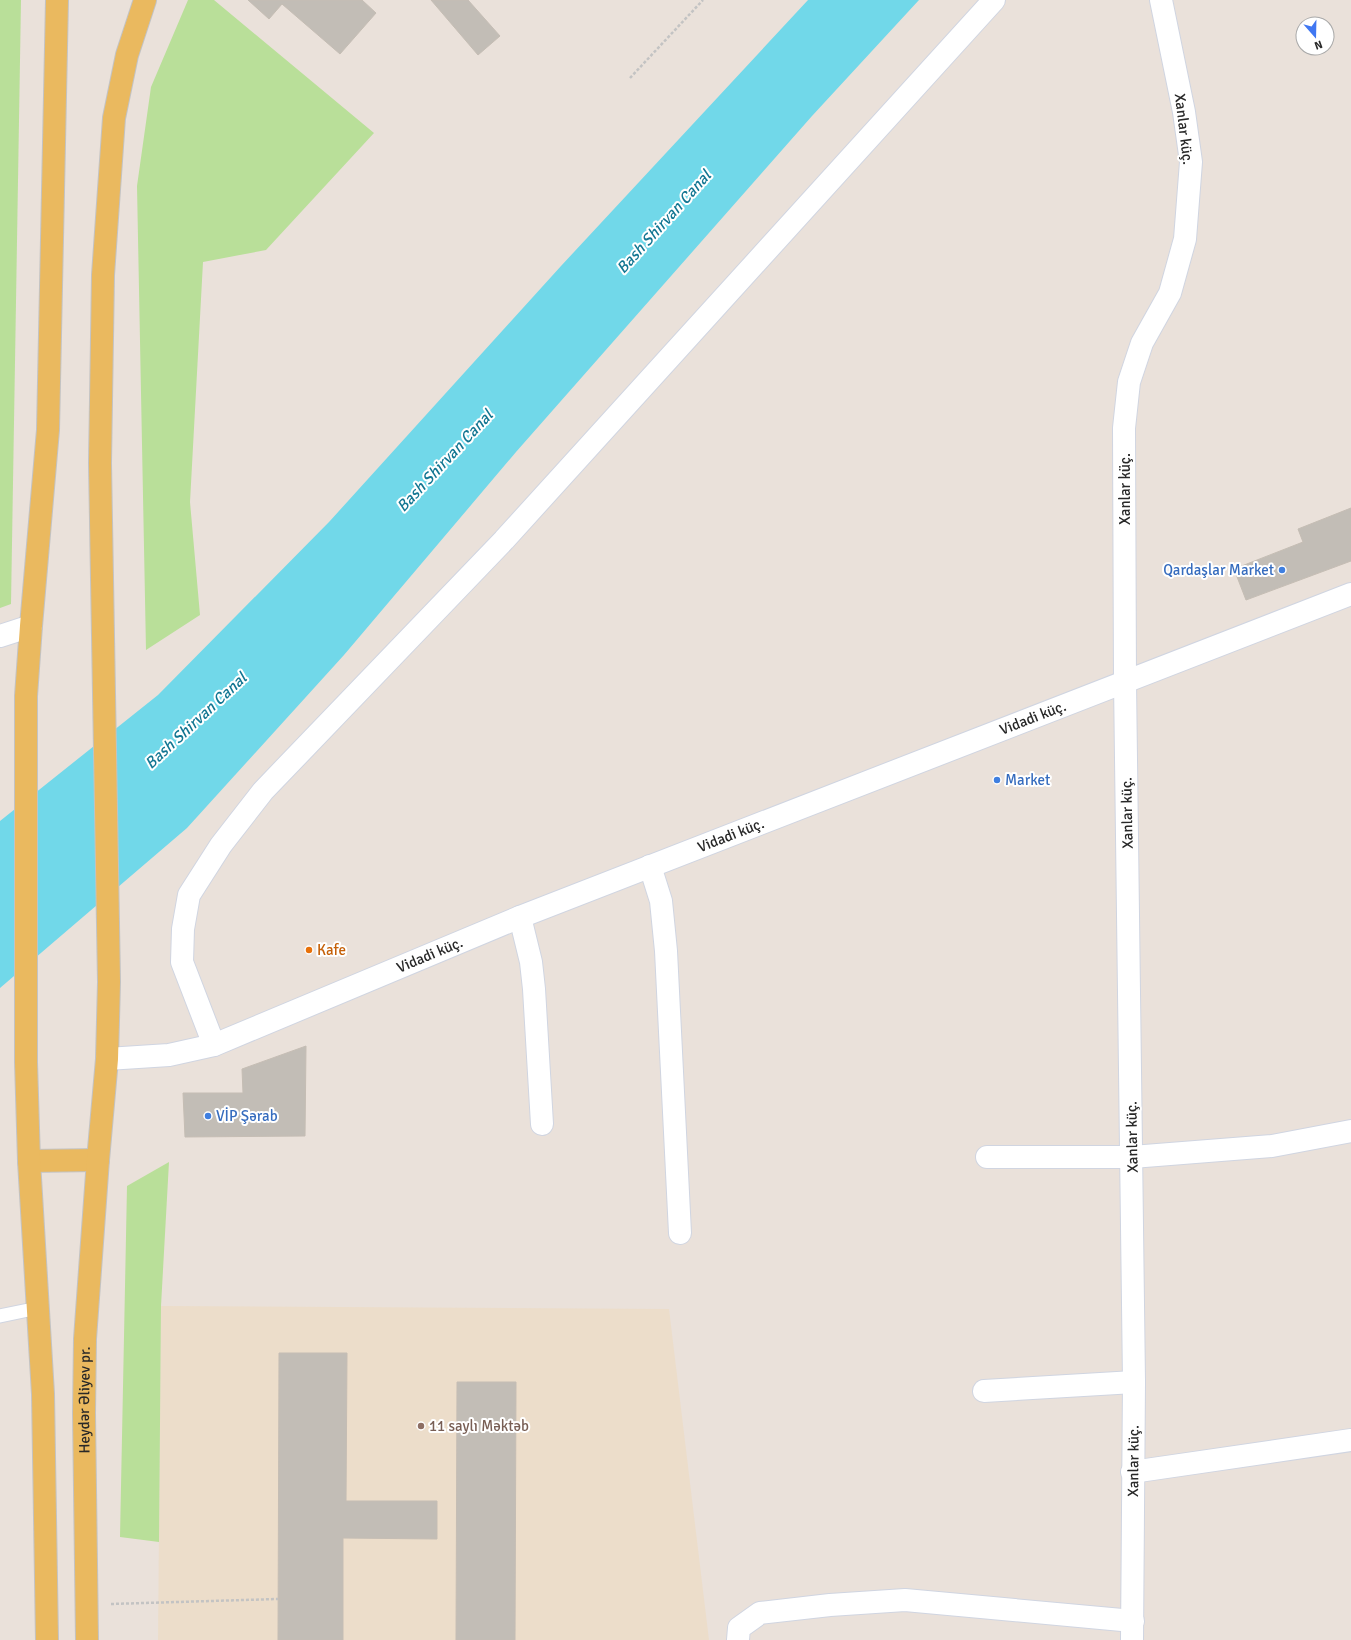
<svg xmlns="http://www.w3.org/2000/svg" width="1351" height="1640" font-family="Signika,sans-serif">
<rect width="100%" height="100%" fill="#eae1da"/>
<polygon fill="#ecddca" points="161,1306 669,1309 709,1640 158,1640"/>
<g fill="#b9df99">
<polygon points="0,0 21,0 11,604 0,608"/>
<polygon points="188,0 214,0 374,133 266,250 203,262 190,502 200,615 146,650 137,186 151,87"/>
<polygon points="169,1162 161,1306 159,1542 120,1537 127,1186"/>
</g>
<polygon fill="#71d8e9" points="808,0 919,0 812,116 516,452 344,655 187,828 0,988 0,821 158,695 329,522 561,266"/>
<g fill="#c2bdb6" stroke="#c5bdb4">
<polygon points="248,0 362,0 376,13 340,54 282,4 269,19"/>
<polygon points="431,0 468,0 500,36 478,55"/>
<polygon points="1351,508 1351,561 1246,600 1234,569 1303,542 1298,529"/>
<polygon points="306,1046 305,1136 185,1137 183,1093 243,1093 242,1069"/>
<polygon points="279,1353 347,1353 346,1501 437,1501 437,1539 343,1538 343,1640 278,1640"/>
<polygon points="457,1382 516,1382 515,1640 456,1640"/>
</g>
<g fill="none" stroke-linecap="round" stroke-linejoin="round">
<defs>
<polyline id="lane" points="0,1316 38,1308"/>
<g id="street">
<polyline points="0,636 31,626"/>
<polyline points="650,866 661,901 666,951 680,1233"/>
<polyline points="520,917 531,962 534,989 542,1124"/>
<polyline points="214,1045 182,962 183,929 189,895 221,845 263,791 504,540 994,0"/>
<path id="s1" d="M107,1059L169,1055L214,1045L520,917L1351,594"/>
<polyline points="987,1157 1132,1157 1272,1146 1351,1131"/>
<polyline points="984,1391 1134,1382"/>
<polyline points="1132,1472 1351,1440"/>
<polyline points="738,1640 739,1628 760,1613 830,1605 905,1600 1133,1621"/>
<path id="s2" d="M1132,1640L1134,1382L1125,681L1124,428L1129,382L1142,343L1170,293L1185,239L1191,162L1184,112L1161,0"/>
</g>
<g id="primary">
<polyline points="29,1161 98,1160"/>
<polyline points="47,1640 43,1394 29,1161 26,1062 26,696 31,626 48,430 57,0"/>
<path id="s3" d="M87,1640L84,1413L85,1339L98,1160L107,1059L109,982L100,463L103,275L114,118L127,55L145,0"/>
</g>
</defs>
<use href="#lane" stroke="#d0d5e1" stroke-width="15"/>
<use href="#street" stroke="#d0d5e1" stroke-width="24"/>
<use href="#primary" stroke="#c3c3c3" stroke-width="24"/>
<g stroke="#c3c3c3" stroke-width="2.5" stroke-dasharray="3 2" stroke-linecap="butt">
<polyline points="630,78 703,0"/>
<polyline points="111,1604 278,1599"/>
</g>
<use href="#lane" stroke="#fff" stroke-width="13"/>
<use href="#street" stroke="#fff" stroke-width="22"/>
<use href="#primary" stroke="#eab95f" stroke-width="22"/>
</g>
<g fill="#3f7fe0" stroke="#fff" stroke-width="1.5">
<circle cx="1282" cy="570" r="4"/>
<circle cx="997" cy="780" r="4"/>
<circle cx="208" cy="1116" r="4"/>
</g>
<circle fill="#e8710a" stroke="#fff" stroke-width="1.5" cx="309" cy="950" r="4"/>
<circle fill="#8d6e63" stroke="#fff" stroke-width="1.5" cx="421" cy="1426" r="4"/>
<g text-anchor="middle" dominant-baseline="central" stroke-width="4" stroke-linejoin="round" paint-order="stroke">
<g font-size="15" fill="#282828" stroke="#fff">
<text transform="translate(1184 129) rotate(83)">Xanlar küç.</text>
<text transform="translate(1125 489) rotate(-90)">Xanlar küç.</text>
<text stroke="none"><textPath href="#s1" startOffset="990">Vidadi küç.</textPath></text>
<text transform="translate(1127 813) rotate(-91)">Xanlar küç.</text>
<text stroke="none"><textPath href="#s1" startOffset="666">Vidadi küç.</textPath></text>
<text stroke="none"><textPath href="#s1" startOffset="342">Vidadi küç.</textPath></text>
<text transform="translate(1132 1137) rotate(-91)">Xanlar küç.</text>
<text stroke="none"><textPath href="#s3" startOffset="240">Heydər Əliyev pr.</textPath></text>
<text stroke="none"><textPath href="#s2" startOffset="179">Xanlar küç.</textPath></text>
</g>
<g font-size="15" fill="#366cbe" stroke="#fff" text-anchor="start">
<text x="1274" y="570" text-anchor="end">Qardaşlar Market</text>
<text x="1005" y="780">Market</text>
<text x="216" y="1116">VİP Şərab</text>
</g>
<g font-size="15" fill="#c56008" stroke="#fff" text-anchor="start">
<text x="317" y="950">Kafe</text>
</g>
<g font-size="15" fill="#785e54" stroke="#fff" text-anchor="start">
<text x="429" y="1426">11 saylı Məktəb</text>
</g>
<g font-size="16" font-style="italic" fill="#127692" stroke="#fff">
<text transform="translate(664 222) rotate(-48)">Bash Shirvan Canal</text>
<text transform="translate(445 461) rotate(-47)">Bash Shirvan Canal</text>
<text transform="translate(196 721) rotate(-43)">Bash Shirvan Canal</text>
</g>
</g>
<g transform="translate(1315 36) rotate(160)"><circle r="19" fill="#ffffff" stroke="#a9a9a9"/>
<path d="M0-3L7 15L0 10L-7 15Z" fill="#4077f2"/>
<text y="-6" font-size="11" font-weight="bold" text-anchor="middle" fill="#282828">N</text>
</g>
</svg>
